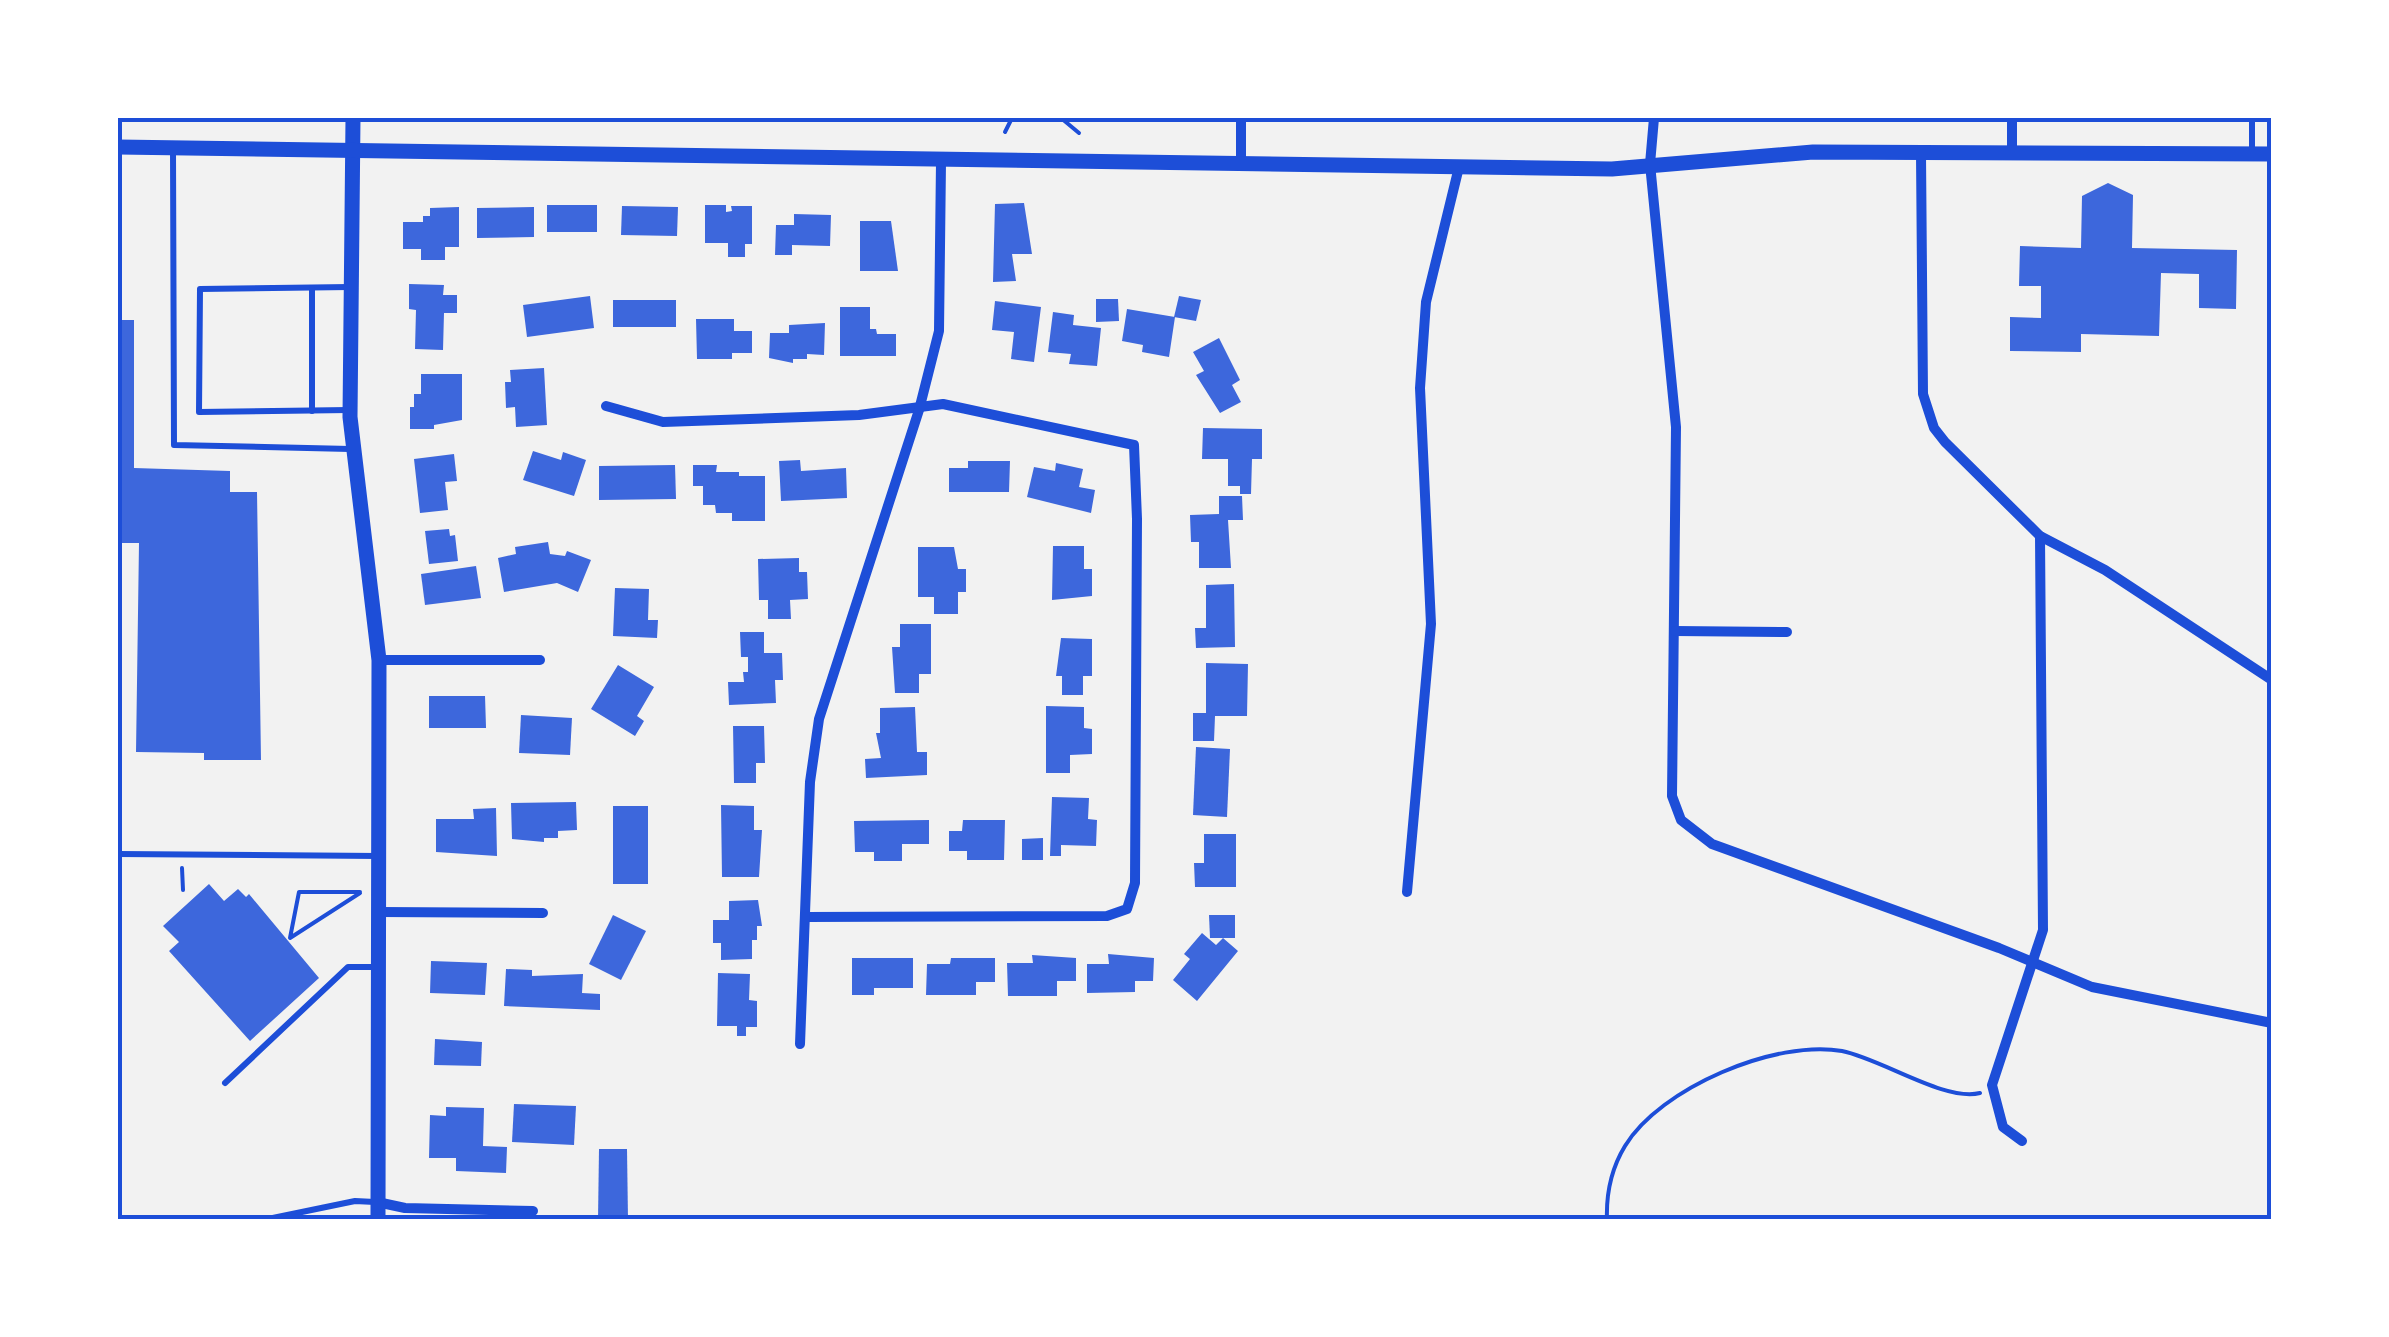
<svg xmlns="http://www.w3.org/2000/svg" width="2389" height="1337" font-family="Commissioner,sans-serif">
<rect width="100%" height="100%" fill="#f2f2f2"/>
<g fill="#3d67dc">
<polygon points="2108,183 2133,195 2132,248 2237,250 2236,309 2199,308 2199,274 2161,273 2159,336 2081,334 2081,352 2010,351 2010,317 2041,318 2041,286 2019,286 2020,246 2081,248 2082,196"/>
<polygon points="1024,203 1032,254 1012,254 1016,281 993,282 995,204"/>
<rect x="547" y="205" width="50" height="27"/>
<polygon points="705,205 726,205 726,212 732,211 731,206 752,206 752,244 745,244 745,257 728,257 728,243 705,243"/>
<polygon points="622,206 678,207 677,236 621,235"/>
<polygon points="459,207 459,247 445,247 445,260 421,260 421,249 403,249 403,222 423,222 423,216 430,216 430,208"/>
<polygon points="534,207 534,237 477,238 477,208"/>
<polygon points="794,214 831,215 830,246 792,245 792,255 775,255 776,225 794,225"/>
<polygon points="860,221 891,221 898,271 860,271"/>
<polygon points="409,284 444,285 443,295 457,295 457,313 444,313 443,350 415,349 416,310 409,309"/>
<polygon points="590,296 594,328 527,337 523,305"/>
<polygon points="1179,296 1201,300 1196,321 1174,317"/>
<polygon points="1096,299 1118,299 1119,321 1096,322"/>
<rect x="613" y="300" width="63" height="27"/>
<polygon points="995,301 1041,307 1034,362 1011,359 1014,332 992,330"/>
<polygon points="840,307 870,307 870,329 876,329 877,334 896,334 896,356 840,356"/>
<polygon points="1127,309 1175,317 1169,357 1142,352 1143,345 1122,341"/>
<polygon points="1053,312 1074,315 1073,325 1101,328 1097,366 1069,364 1071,354 1048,352"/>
<polygon points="696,319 734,319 734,331 752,331 752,353 732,353 732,359 697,359"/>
<polygon points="118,320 134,320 134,468 230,471 230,492 257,492 261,760 204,760 204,753 136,752 139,543 118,543"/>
<polygon points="825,323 824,355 807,354 807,359 793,359 793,363 769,358 770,333 789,333 789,325"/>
<polygon points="1219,338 1240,380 1232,385 1241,402 1220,413 1196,375 1204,371 1193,352"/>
<polygon points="544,368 547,425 516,427 515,407 506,408 505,382 511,382 510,370"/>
<polygon points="421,374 462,374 462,420 434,425 434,429 410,429 410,407 414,407 414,394 421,394"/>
<polygon points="1203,428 1262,429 1262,459 1252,459 1251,494 1240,494 1240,486 1228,486 1228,459 1202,459"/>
<polygon points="533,451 561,460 563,452 586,460 574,496 523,480"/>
<polygon points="454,454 457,481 445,482 448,510 420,513 414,459"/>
<polygon points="800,460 801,471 846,468 847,498 781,501 779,461"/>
<polygon points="968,461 1010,461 1009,492 949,492 949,468 968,468"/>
<polygon points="1056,463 1083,469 1079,487 1095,490 1091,513 1027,497 1034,467 1055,471"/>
<polygon points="675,465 676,499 599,500 599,466"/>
<polygon points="693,465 717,465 716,472 739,472 739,476 765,476 765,521 732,521 732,513 716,513 715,505 703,505 703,486 693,486"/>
<polygon points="1219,496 1242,496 1243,520 1228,520 1231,568 1199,568 1199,542 1191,542 1190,515 1219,514"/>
<polygon points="449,529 450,536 455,535 458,561 429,564 425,531"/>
<polygon points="548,542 550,554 565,556 567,551 591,560 578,592 557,583 504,592 498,558 516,554 515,547"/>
<polygon points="1053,546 1084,546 1084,569 1092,569 1092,596 1052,600"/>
<polygon points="918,547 954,547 958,569 966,569 966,592 958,592 958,614 934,614 934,597 918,597"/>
<polygon points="799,558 799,572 807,572 808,599 790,600 791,619 768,619 768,600 759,600 758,559"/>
<polygon points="476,566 481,598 425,605 421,574"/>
<polygon points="1234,584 1235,647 1196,648 1195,628 1206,628 1206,585"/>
<polygon points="615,588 649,589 648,620 658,620 657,638 613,636"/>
<polygon points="900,624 931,624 931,674 919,674 919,693 895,693 892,647 900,647"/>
<polygon points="740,632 764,632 764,653 782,653 783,680 775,680 776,703 729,705 728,682 744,682 743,672 748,672 748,657 741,657"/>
<polygon points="1061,638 1092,639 1092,676 1083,676 1083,695 1062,695 1062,676 1056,676"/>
<polygon points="1206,663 1248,664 1247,716 1215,716 1214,741 1193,741 1193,713 1206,713"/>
<polygon points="618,665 654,687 637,716 644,721 635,736 591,709"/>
<polygon points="429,696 485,696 486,728 429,728"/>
<polygon points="1046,706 1084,707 1084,728 1092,729 1092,754 1070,755 1070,773 1046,773"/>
<polygon points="915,707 917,752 927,752 927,775 866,778 865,759 881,758 876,733 880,733 880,708"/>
<polygon points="521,715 572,718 570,755 519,753"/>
<polygon points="733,726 764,726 765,763 756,763 756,783 734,783"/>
<polygon points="1196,747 1230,749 1227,817 1193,815"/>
<polygon points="1052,797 1089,798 1088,819 1097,820 1096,846 1061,845 1061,856 1050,856"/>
<polygon points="576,802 577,830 558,831 558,838 544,838 544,842 512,839 511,803"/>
<polygon points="721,805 754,806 754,830 762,830 759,877 722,877"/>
<rect x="613" y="806" width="35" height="78"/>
<polygon points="496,808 497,856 436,852 436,819 474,819 473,809"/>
<polygon points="929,820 929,844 902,844 902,861 874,861 874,852 855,852 854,821"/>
<polygon points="963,820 1005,820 1004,860 967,860 967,851 949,851 949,831 962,831"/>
<polygon points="1204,834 1236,834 1236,887 1195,887 1194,863 1204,863"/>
<polygon points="1043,838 1043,860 1022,860 1022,839"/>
<polygon points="209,884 224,901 238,889 246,897 249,894 319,978 250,1041 169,951 179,942 163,926"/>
<polygon points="758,900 762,926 757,926 757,940 752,940 752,959 721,960 721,943 713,943 713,920 729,920 729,901"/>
<polygon points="613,915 646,931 621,980 589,964"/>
<polygon points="1209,915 1235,915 1235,938 1210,938"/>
<polygon points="1202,933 1216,945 1223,938 1238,951 1197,1001 1173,980 1190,959 1184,954"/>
<polygon points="1108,954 1154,958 1153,981 1135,981 1135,992 1087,993 1087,964 1109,964"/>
<polygon points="1032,955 1076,958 1076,981 1057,981 1057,996 1008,996 1007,963 1033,963"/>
<polygon points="852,958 913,958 913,988 874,988 874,995 852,995"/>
<polygon points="951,958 995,958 995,982 976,982 976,995 926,995 927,964 950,964"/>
<polygon points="431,961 487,963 485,995 430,993"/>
<polygon points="506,969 532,970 532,976 583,974 582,993 600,994 600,1010 504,1006"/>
<polygon points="718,973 750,974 749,1000 757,1001 757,1027 746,1027 746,1036 737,1036 737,1026 717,1026"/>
<polygon points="435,1039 482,1042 481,1066 434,1065"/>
<polygon points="514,1104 576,1106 574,1145 512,1142"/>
<polygon points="446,1107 484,1108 483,1146 507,1147 506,1173 456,1171 456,1158 429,1158 430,1115 446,1116"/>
<polygon points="599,1149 627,1149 628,1220 598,1220"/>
</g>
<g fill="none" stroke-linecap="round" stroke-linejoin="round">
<g stroke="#1d4ed8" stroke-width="4">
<polyline points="1061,118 1079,133"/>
<polyline points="1005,132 1012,118"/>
<polyline points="182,868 183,890"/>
<polyline points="360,892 299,892 290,938 360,893"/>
<path d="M1607,1220C1606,1193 1611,1169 1625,1146C1660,1088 1776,1039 1842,1051C1882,1059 1945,1102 1980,1093"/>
</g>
<g stroke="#1d4ed8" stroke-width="6">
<polyline points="173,149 174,445 350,449"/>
<polyline points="2252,152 2252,118"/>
<polyline points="349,410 199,412 200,289 350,287"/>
<polyline points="312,411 312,288"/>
<polyline points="118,624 118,567"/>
<polyline points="118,854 379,856"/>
<polyline points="225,1083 348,967 378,967"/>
<polyline points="263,1220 355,1201 375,1202"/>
</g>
<g stroke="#1d4ed8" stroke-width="10">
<polyline points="1654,118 1650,164 1676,427 1672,796 1681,820 1712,844 1999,948 2092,987 2272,1023"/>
<polyline points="1921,154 1923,394 1934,428 1945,442 2040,536 2105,570 2272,680"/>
<polyline points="2012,154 2012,118"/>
<polyline points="1241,165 1241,118"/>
<polyline points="606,406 663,422 859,415 943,404 1134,445 1137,519 1135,883 1127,909 1107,916 807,917"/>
<polyline points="1675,631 1787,632"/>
<polyline points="379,660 540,660"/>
<polyline points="1407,892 1431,624 1420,388 1426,302 1459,167"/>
<polyline points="380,912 543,913"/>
<polyline points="800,1044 810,782 819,719 919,410 939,331 941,162"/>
<polyline points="2022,1141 2003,1127 1992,1085 2043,930 2040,536"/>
<polyline points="377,1202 405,1208 533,1211"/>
</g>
<g stroke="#1d4ed8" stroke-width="15">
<polyline points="353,118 350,417 379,660 378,1220"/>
<polyline points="118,147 1612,169 1813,152 2272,154"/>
</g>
</g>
<rect width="2389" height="1337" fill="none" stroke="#ffffff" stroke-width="240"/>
<rect x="120" y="120" width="2149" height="1097" fill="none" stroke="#1d4ed8" stroke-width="4"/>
</svg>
